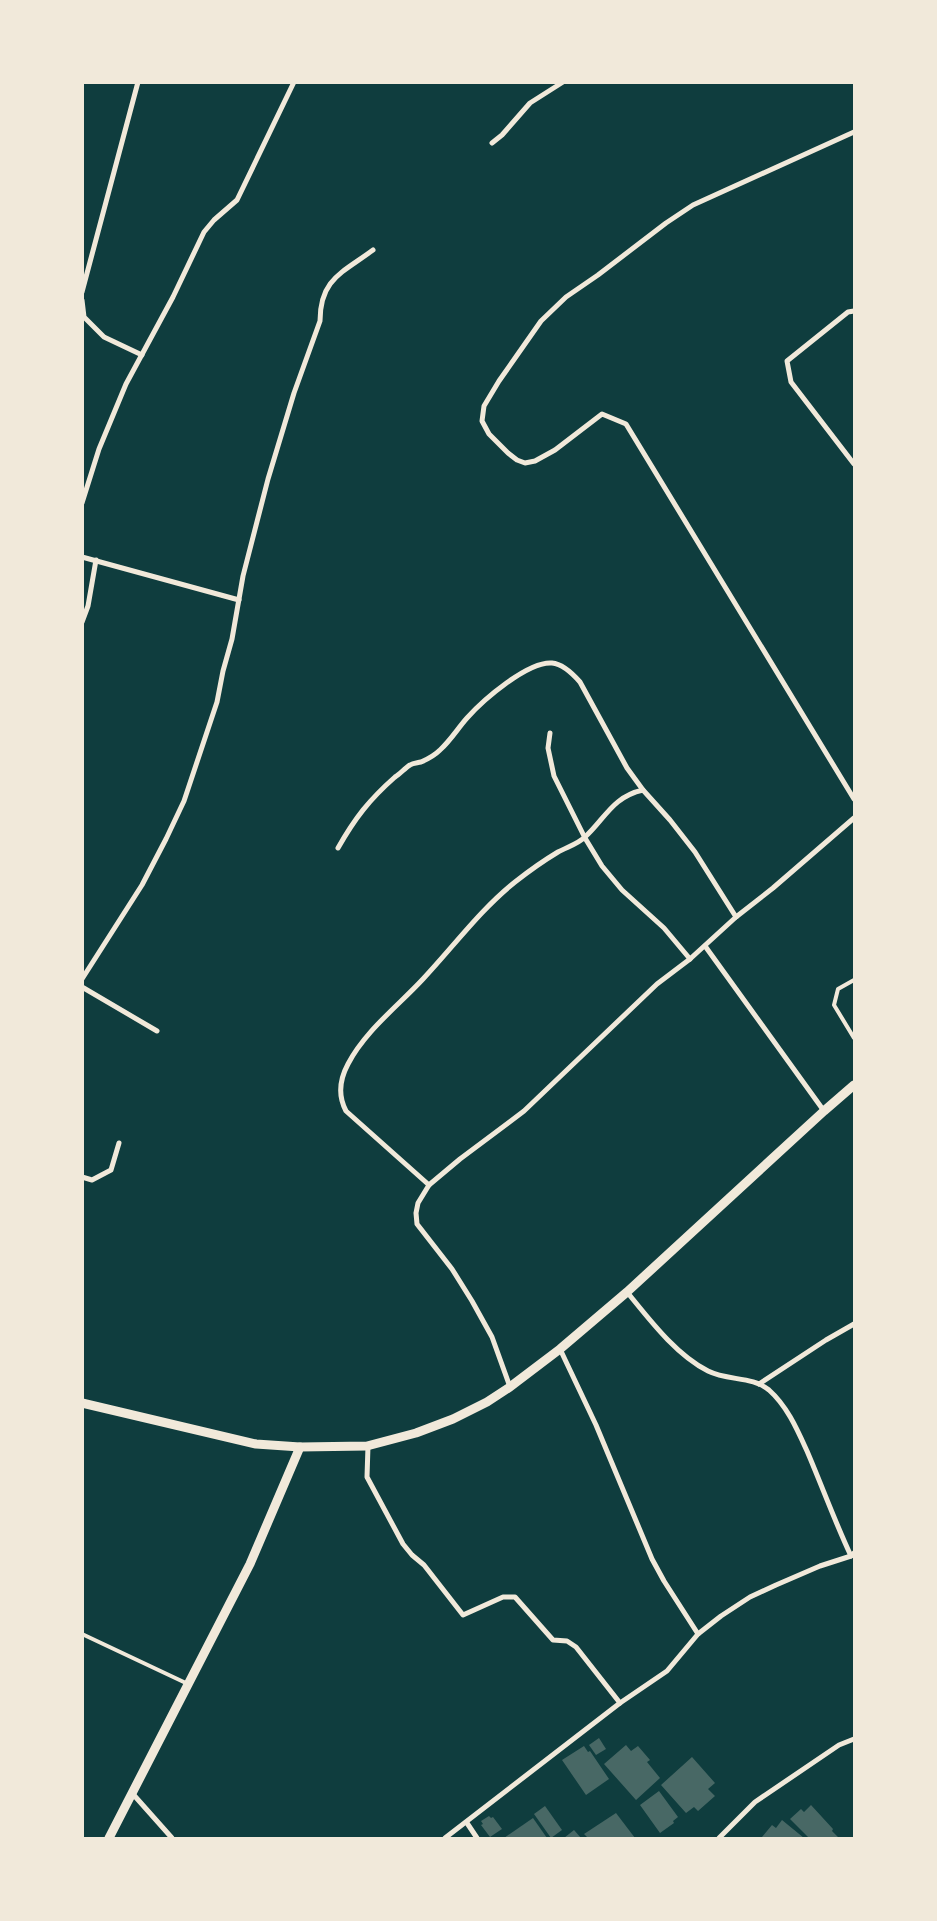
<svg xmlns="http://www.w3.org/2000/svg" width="937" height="1921" font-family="'IBM Plex Sans',sans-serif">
<rect width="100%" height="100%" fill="#0f3d3e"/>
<g fill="#486865">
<polygon points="599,1738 606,1749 596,1755 589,1745"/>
<polygon points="626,1745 631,1751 638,1746 650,1760 647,1762 660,1778 636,1800 604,1764"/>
<polygon points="584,1746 588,1752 590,1751 609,1779 586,1795 562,1760"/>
<polygon points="692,1757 715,1783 708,1789 715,1796 698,1811 694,1807 686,1813 661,1785"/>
<polygon points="659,1791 678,1817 673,1821 674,1823 660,1833 640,1805"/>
<polygon points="811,1805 833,1829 832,1831 839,1838 809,1838 790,1819 801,1809 804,1812"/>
<polygon points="545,1806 562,1830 551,1838 534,1814"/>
<polygon points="616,1813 635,1838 588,1838 584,1834"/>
<polygon points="489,1816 491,1818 493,1817 502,1829 490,1837 481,1825 483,1824 481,1821"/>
<polygon points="533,1818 547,1838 504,1838"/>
<polygon points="782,1820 804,1838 765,1838 762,1837 772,1825 776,1828"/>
<polygon points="574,1830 581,1838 564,1838"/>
</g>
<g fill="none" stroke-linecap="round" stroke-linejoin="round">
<g stroke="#f1e9da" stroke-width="4">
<polyline points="854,980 838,989 834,1005 854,1038"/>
<polyline points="82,1634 188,1684"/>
</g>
<g stroke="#f1e9da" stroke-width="5">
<polyline points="854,132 693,205 666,223 598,275 566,297 541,321 499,381 484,406 482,421 489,434 508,453 517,460 525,463 535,461 555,450 602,414 626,424 854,799"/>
<polyline points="492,143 502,135 530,103 563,82"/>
<polyline points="82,292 138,82"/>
<polyline points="82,300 84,317 104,337 142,355"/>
<polyline points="854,311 848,312 787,361 791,382 854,464"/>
<polyline points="82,503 99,449 126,384 173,297 204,232 214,220 237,200 294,82"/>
<polyline points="82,557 239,600"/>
<polyline points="82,622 88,606 96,560"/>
<polyline points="550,733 548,748 554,776 585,838 602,866 622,890 664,928 690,959"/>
<path d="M338,848C355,818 369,800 395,777C400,774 405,768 410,765C413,763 417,763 421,762C428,759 435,755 440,750C451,740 458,728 467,718C483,700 528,661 552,663C563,664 573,674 580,682L627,768L643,790L670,820L695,852L736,917"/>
<polyline points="705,946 824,1111"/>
<path d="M82,979L142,885L166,839L184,801L217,702L223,671L232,639L243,576L268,479L294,393L320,321C320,279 342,273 373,250"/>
<polyline points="82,987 157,1031"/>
<polyline points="82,1177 92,1180 111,1170 119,1143"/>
<path d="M429,1185L346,1111C338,1096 340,1079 348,1064C365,1031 398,1006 423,979C454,946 480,910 515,882C529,871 543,861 558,852C567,847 578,844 585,837C605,819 612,797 643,790"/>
<path d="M627,1292C649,1319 676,1355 708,1371C728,1381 752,1376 769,1390C787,1406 797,1429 807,1451C822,1486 835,1522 851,1556"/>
<polyline points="560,1349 596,1425 652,1559 664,1581 698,1634"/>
<polyline points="759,1384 826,1340 854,1324"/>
<polyline points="510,1387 492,1337 472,1301 452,1269 417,1224 416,1213 418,1203 429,1185 460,1159 524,1111 657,984 690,959 736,917 773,888 854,818"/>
<polyline points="368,1446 367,1477 403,1544 412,1555 424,1565 463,1615 503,1597 515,1597 553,1640 567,1641 576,1647 620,1703"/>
<polyline points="132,1793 172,1838"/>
<polyline points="467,1823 477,1838"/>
<polyline points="445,1838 620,1703 667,1671 698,1634 721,1616 750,1597 776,1585 820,1566 851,1556 854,1553"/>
<polyline points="719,1838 755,1802 839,1745 854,1739"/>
</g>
<g stroke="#f1e9da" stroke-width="9">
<polyline points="82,1403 256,1444 300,1447 367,1446 416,1433 453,1419 487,1402 510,1387 560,1349 627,1292 824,1111 854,1085"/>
<polyline points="109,1838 250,1564 300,1447"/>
</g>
</g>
<rect width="937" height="1921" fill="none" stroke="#f1e9da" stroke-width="168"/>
</svg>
